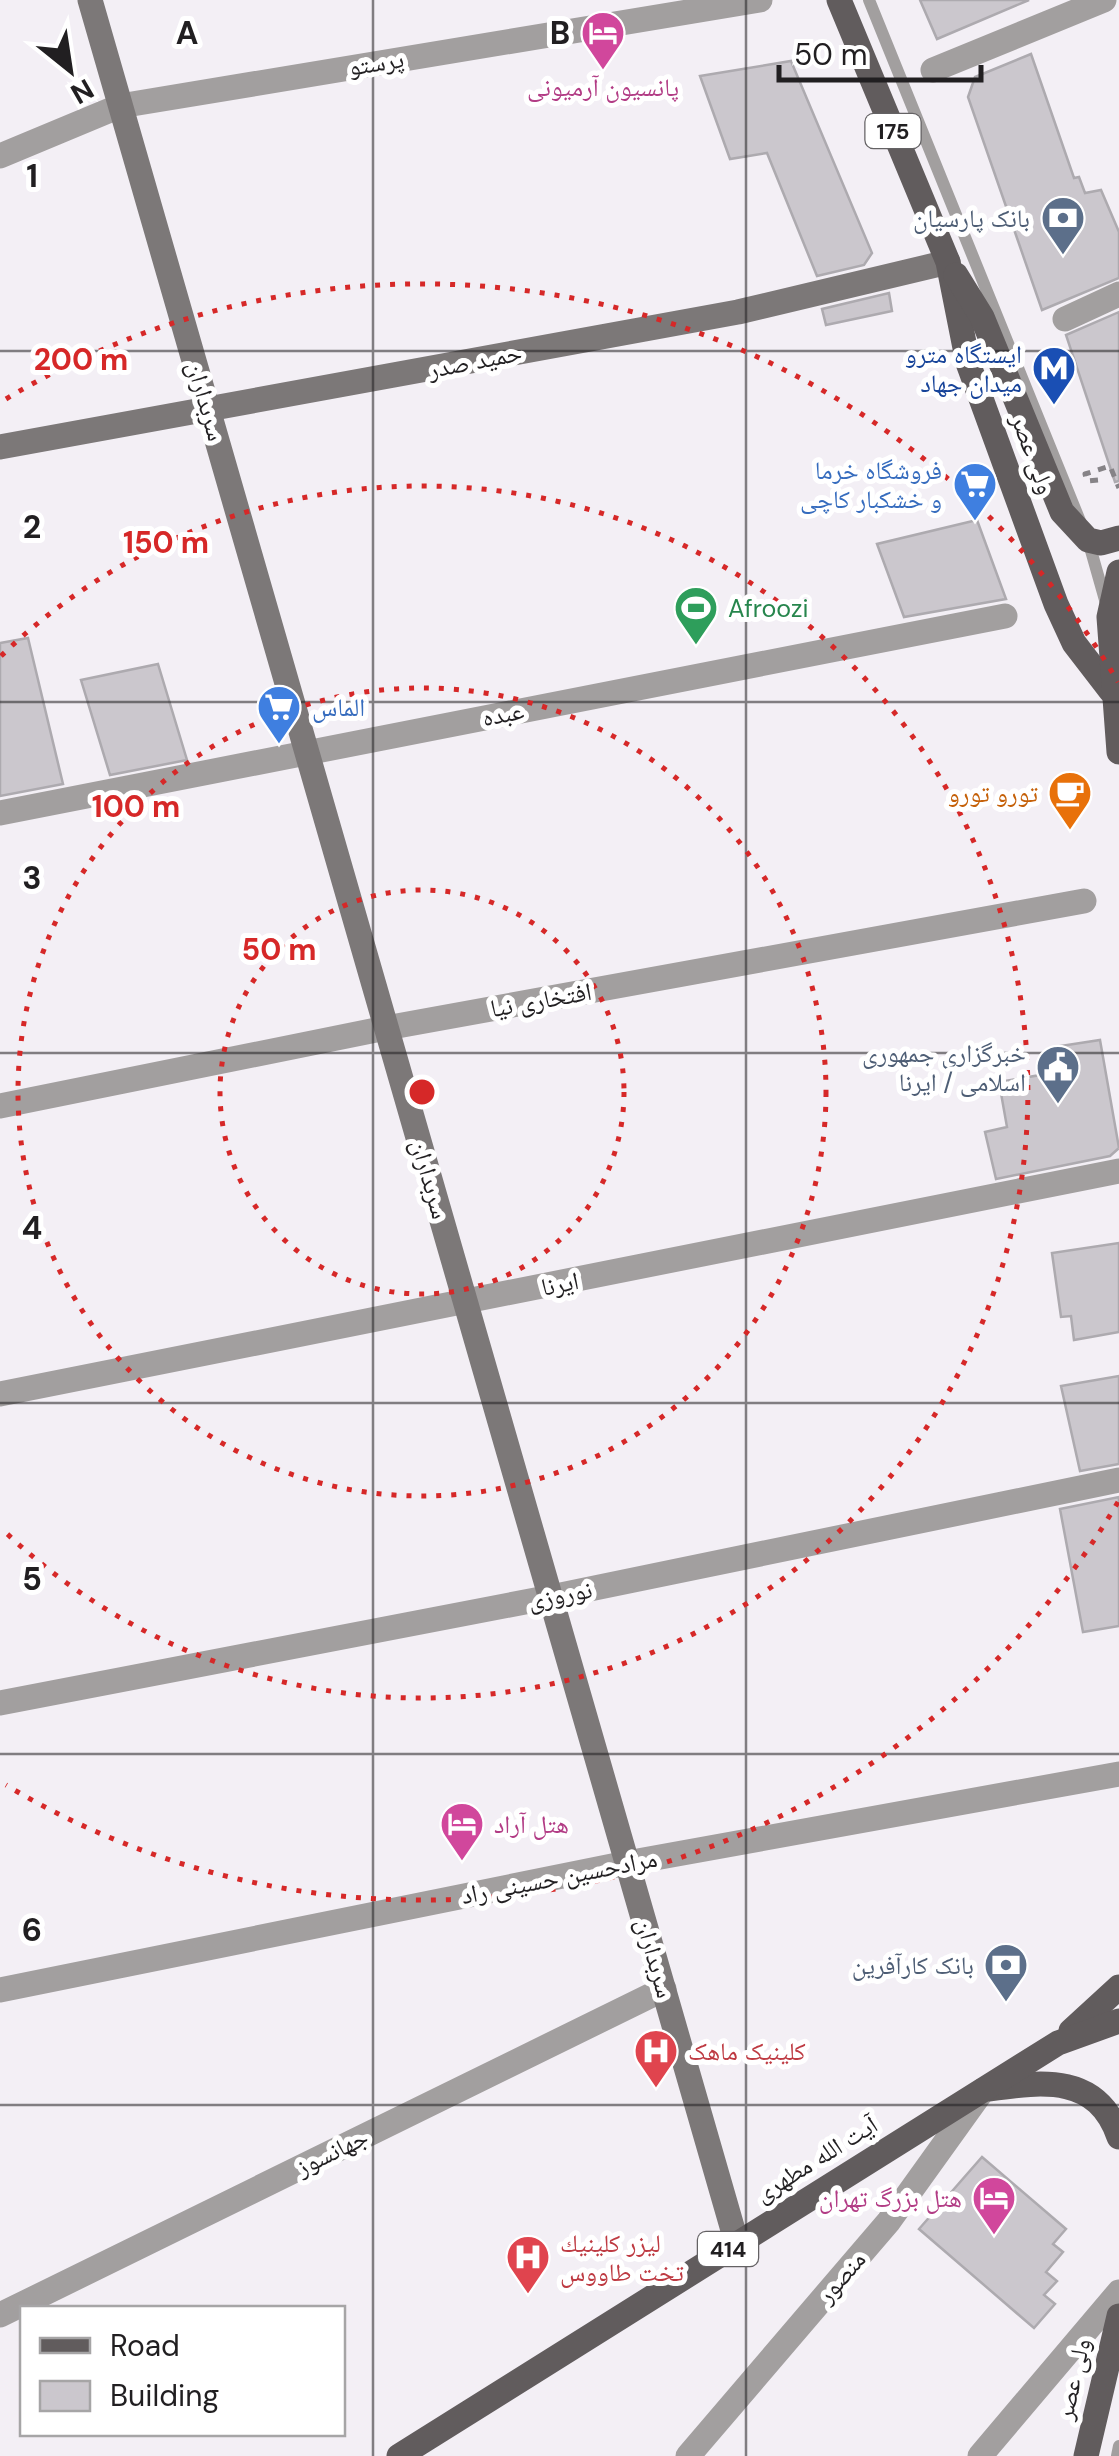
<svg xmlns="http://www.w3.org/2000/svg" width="1119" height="2456" font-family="'DM Sans','Noto Naskh Arabic',sans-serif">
<rect width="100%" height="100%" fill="#f3eff5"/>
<g fill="#cbc7cd" stroke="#adaaaf" stroke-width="2.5">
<polygon points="920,0 1029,0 937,39"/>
<polygon points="1031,54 1074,178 1079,177 1085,193 1101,190 1119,232 1119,278 1042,310 968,97 975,77"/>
<polygon points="791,61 872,253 864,265 817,276 767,153 730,159 700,76"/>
<polygon points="889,293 892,311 826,325 822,309"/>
<polygon points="1119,312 1119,481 1115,482 1066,335"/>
<polygon points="977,520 1006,599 904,617 877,544"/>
<polygon points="28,638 63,784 0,796 0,643"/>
<polygon points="158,664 187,760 110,775 81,680"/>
<polygon points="1100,1040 1119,1148 1110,1156 996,1179 985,1132 1007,1127 999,1082 1058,1072 1054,1047"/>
<polygon points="1119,1243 1119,1332 1074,1340 1071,1316 1061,1317 1052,1253"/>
<polygon points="1119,1376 1119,1464 1080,1471 1061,1386"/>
<polygon points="1119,1497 1119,1626 1083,1632 1060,1509"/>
<polygon points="982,2157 1066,2229 1053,2244 1063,2252 1046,2272 1057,2281 1044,2295 1055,2304 1034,2328 919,2229"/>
</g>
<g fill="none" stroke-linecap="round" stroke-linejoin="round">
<polyline stroke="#868387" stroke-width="5" stroke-dasharray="8 8" stroke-linecap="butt" points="1098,480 1087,481 1085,474 1110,466 1119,488"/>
<g stroke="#a29f9f" stroke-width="12">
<polyline points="869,0 1080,521"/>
<polyline points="1088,540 1107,607"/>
<polyline points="1117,2456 1119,2446"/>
</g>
<g stroke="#a29f9f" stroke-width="25">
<polyline points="933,70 1104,0"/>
<polyline points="0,156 120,106 760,0"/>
<polyline points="1065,319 1119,294"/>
<polyline points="0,813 1005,616"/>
<polyline points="0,1106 386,1028 1084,901"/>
<polyline points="0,1394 1119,1171"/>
<polyline points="0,1703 551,1597 1119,1480"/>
<polyline points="0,1990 627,1863 1119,1774"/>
<polyline points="0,2315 664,1989"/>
<polyline points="688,2456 889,2221 983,2090"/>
<polyline points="980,2456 1119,2292"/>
</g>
<g stroke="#7c7878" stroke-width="25">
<polyline points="90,0 737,2244"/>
<polyline points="0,447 738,312 948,262"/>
</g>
<g stroke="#615c5d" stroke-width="25">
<polyline points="839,0 948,262 968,363 1056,604 1074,643 1111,691"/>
<polyline points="956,275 982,317 1062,512 1088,540 1101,543 1119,538"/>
<polyline points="1119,572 1109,617 1119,752"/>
<polyline points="1071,2031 1119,1987"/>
<path d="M990,2089C1044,2081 1098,2075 1119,2137"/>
<polyline points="399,2456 1058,2043 1119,2021"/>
<polyline points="1086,2456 1119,2316"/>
</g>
</g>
<path fill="none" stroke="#211f21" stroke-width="2.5" stroke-opacity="0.55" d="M373,0V2456M746,0V2456M0,351H1119M0,702H1119M0,1053H1119M0,1403H1119M0,1754H1119M0,2105H1119"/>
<g fill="none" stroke="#d62828" stroke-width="5" stroke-dasharray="5 10">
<circle cx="422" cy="1092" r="202"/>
<circle cx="422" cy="1092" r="404"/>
<path d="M1 656A606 606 0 1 1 1 1528"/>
<path d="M1118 1502A808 808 0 0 1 6 1785M6 399A808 808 0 0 1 1118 682"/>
</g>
<defs>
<symbol id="hotel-pin" viewBox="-11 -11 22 30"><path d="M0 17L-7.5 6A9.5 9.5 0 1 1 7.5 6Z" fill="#d1479c" stroke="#fff"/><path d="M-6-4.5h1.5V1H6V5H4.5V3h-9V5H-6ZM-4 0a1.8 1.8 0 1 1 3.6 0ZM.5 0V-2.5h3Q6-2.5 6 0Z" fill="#fff"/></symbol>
<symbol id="bank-pin" viewBox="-11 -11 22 30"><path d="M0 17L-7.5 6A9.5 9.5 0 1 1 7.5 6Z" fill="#5c6f8a" stroke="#fff"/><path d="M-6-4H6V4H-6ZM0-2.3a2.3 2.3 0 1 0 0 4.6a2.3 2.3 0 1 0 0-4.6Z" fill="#fff"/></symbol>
<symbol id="metro-pin" viewBox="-11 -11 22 30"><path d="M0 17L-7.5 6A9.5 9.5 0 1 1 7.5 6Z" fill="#1a4fb4" stroke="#fff"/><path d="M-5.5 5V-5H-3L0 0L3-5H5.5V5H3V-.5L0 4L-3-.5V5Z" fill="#fff"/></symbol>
<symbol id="supermarket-pin" viewBox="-11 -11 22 30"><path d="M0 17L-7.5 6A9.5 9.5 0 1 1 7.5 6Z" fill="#3f7fe0" stroke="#fff"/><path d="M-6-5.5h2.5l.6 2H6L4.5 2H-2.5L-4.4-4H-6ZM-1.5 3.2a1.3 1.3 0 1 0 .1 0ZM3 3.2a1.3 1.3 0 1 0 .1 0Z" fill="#fff"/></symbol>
<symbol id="stadium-pin" viewBox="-11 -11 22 30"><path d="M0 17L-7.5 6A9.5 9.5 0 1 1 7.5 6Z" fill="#2e9e5b" stroke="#fff"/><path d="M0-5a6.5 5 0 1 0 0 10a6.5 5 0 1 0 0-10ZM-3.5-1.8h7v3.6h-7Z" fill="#fff"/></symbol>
<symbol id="cafe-pin" viewBox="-11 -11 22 30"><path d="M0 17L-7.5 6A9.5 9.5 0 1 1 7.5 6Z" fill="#e8710a" stroke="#fff"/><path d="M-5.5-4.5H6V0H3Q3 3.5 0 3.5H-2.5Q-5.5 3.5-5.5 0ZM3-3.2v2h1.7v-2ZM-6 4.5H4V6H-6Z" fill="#fff"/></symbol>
<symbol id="civic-pin" viewBox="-11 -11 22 30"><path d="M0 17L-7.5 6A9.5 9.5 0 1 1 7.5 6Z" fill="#5c6f8a" stroke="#fff"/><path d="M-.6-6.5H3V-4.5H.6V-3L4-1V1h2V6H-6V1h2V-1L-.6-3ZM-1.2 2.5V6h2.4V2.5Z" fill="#fff"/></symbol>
<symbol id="hospital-pin" viewBox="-11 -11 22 30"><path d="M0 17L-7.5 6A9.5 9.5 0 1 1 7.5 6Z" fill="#e0444e" stroke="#fff"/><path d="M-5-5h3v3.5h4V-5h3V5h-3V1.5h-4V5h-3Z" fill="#fff"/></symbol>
</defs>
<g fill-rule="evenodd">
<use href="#hotel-pin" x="578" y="8" width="50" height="68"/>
<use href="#bank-pin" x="1038" y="193" width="50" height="68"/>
<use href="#metro-pin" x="1029" y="343" width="50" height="68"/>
<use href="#supermarket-pin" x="950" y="459" width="50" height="68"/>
<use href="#stadium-pin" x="671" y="583" width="50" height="68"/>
<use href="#supermarket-pin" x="254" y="682" width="50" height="68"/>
<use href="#cafe-pin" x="1045" y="768" width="50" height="68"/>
<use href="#civic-pin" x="1033" y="1042" width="50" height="68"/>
<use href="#hotel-pin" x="437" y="1799" width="50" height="68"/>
<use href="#bank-pin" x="981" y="1940" width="50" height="68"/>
<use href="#hospital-pin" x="631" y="2026" width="50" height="68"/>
<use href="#hotel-pin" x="969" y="2173" width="50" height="68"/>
<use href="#hospital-pin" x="503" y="2232" width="50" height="68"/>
</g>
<g text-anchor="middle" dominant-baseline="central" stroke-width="10" stroke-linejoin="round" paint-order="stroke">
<g fill="#fff" stroke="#646264" stroke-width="2.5">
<rect x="865.5" y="114" width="55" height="34" rx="8"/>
<rect x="698" y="2232" width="60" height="34" rx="8"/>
</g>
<g font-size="22" font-weight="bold" fill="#211f21">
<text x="893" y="131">175</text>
<text x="728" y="2249">414</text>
</g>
<g font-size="25" fill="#211f21" stroke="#fff">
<text transform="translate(376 63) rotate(-9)">پرستو</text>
<text transform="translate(475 361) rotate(-11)">حمید صدر</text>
<text transform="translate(206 401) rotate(74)">سربداران</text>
<text transform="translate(1033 454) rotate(70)">ولی عصر</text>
<text transform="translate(503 714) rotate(-11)">عبده</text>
<text transform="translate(541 1000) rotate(-10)">افتخاری نیا</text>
<text transform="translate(430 1179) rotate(74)">سربداران</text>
<text transform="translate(560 1284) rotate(-11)">ايرنا</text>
<text transform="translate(560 1595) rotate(-11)">نوروزی</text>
<text transform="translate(559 1877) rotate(-11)">مرادحسین حسینی راد</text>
<text transform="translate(655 1958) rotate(74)">سربداران</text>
<text transform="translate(332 2152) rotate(-26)">جهانسوز</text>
<text transform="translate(816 2159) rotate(-32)">آیت الله مطهری</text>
<text transform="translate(841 2277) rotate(-49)">منصور</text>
<text transform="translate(1073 2379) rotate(-77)">ولی عصر</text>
</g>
<g font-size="25" fill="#b23c85" stroke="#fff">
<text x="603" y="87">پانسیون آرمیونی</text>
<text x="494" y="1824" text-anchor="start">هتل آراد</text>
<text x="962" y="2198" text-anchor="end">هتل بزرگ تهران</text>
</g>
<g font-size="25" fill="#4e5e75" stroke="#fff" text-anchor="end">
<text x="1030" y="218">بانک پارسیان</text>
<text x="1026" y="1053">خبرگزاری جمهوری<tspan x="1026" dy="29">اسلامی / ایرنا</tspan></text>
<text x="974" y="1965">بانک کارآفرین</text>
</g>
<g font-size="25" fill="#164399" stroke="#fff" text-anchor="end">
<text x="1022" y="354">ایستگاه مترو<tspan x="1022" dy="29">میدان جهاد</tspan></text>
</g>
<g font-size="25" fill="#366cbe" stroke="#fff" text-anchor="end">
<text x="942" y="470">فروشگاه خرما<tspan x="942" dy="29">و خشکبار کاچی</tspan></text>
<text x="312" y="707" text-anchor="start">الماس</text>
</g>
<g font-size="25" fill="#27864d" stroke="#fff" text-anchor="start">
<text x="728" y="608">Afroozi</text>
</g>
<g font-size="25" fill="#c56008" stroke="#fff" text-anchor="end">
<text x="1038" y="793">تورو تورو</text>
</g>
<g font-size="25" fill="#be3a42" stroke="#fff" text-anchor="start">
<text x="688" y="2051">کلینیک ماهک</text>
<text x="560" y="2243">ليزر كلينيك<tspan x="560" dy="29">تخت طاووس</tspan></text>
</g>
</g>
<g font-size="32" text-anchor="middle" font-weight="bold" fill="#211f21" stroke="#fff" stroke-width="10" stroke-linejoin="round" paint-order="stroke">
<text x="187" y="44">A</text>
<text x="560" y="44">B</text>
<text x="32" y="187">1</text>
<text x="32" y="538">2</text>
<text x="32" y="889">3</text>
<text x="32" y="1239">4</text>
<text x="32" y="1590">5</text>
<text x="32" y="1941">6</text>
</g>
<circle cx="422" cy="1092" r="15" fill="#d62828" stroke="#fff" stroke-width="5"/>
<g font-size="30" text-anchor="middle" font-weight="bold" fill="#d62828" stroke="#fff" stroke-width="10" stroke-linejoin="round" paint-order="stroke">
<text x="81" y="370">200 m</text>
<text x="166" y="553">150 m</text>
<text x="136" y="817">100 m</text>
<text x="279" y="960">50 m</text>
</g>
<rect x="20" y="2306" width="325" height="130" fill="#ffffff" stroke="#a6a5a6" stroke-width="2.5"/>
<rect x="40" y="2338" width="50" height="15" fill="#615c5d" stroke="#a6a5a6" stroke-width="2.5"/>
<text x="110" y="2356" font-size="30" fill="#211f21">Road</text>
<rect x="40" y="2381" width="50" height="30" fill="#cbc7cd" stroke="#a6a5a6" stroke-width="2.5"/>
<text x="110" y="2406" font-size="30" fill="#211f21">Building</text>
<g transform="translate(70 70) rotate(150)" stroke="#ffffff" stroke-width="8" paint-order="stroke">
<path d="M0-8L18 38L0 25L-18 38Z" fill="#211f21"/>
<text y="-15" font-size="28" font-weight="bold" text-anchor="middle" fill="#211f21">N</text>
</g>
<path d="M779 65v15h202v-15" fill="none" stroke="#211f21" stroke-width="5"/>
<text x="794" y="65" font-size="30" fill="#211f21" stroke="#ffffff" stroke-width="8" paint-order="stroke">50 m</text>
</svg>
